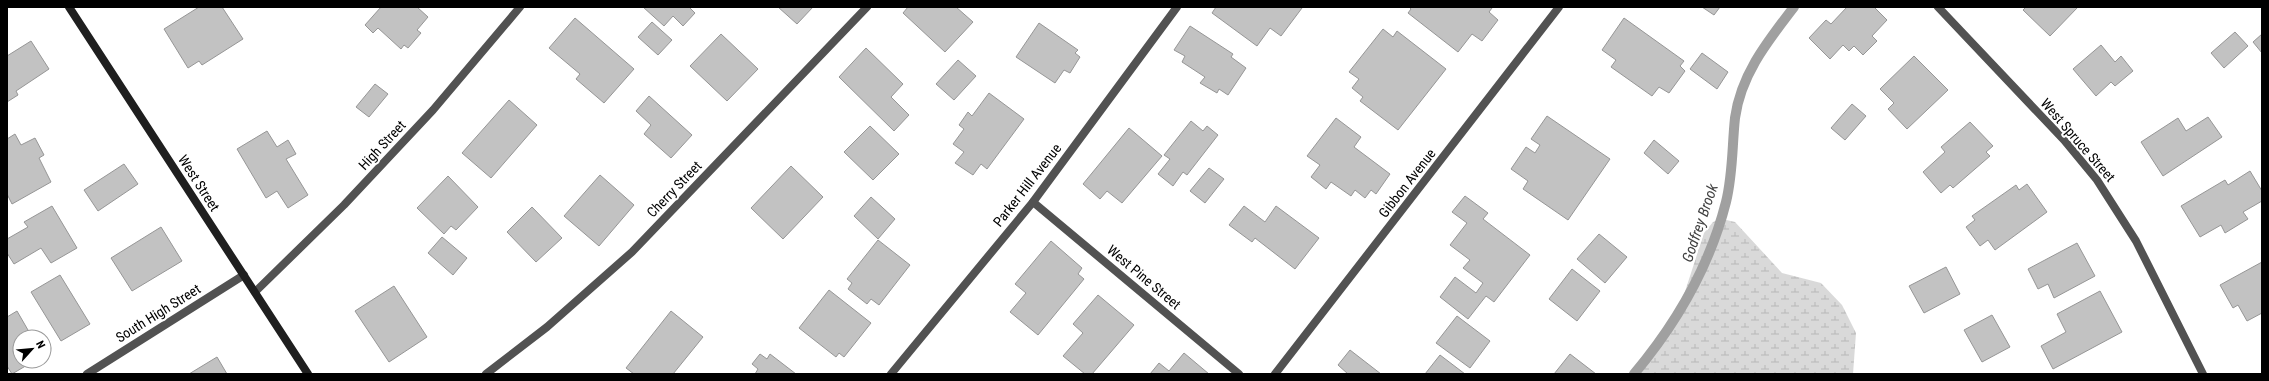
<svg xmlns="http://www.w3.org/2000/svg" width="2269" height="381" font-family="'Roboto Condensed',sans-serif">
<defs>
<pattern id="wetland-marsh" width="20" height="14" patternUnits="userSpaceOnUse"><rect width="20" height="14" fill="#d9d9d9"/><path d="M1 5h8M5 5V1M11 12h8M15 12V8" fill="none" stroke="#b8b8b8"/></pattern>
</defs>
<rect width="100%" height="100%" fill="#fff"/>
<polygon fill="url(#wetland-marsh)" points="1722,219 1735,222 1782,273 1821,283 1842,305 1856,333 1853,374 1634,374 1679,310 1704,233 1713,222"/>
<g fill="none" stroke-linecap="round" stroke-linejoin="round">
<path stroke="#a0a0a0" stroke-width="10" d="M1634,374C1676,324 1710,265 1726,202C1733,174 1732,146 1735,118C1741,74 1768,41 1794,7"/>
</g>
<g fill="#c2c2c2" stroke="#969696">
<polygon points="199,7 222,7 243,39 202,65 199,61 188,68 164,29"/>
<polygon points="381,7 417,7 428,17 417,30 421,33 408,48 404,45 401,49 378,28 373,33 365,25"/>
<polygon points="643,7 691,7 690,8 695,13 683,26 673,16 664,26"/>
<polygon points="778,7 813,7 797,24"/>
<polygon points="908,7 956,7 973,22 945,52 903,13"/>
<polygon points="1216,7 1300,7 1302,8 1281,36 1270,28 1257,46 1212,13"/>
<polygon points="1409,7 1490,7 1492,8 1489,12 1498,20 1482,41 1472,34 1458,52 1408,13 1411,9"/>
<polygon points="1702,7 1720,7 1714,15"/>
<polygon points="1847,7 1874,7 1887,20 1872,36 1877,41 1863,55 1854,46 1849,51 1843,45 1830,59 1809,38 1826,20 1831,24"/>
<polygon points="2026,7 2078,7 2050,36 2023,10"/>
<polygon points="575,18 634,69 604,103 576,79 580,74 549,48"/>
<polygon points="1624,18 1684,61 1680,66 1685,71 1669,93 1659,87 1652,96 1611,67 1616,60 1602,50"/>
<polygon points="652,22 672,40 658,55 638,37"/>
<polygon points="1039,23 1078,50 1075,53 1080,57 1070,73 1064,70 1055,83 1016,57"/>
<polygon points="1190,26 1233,54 1231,57 1246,68 1228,95 1219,89 1217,93 1200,83 1205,77 1182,62 1185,56 1174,50"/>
<polygon points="1383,29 1393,37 1397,31 1446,69 1398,130 1360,101 1363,97 1352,88 1359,79 1349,72"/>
<polygon points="2235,32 2248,46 2224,68 2211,53"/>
<polygon points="721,34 758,69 727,101 690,66"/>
<polygon points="2262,34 2262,53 2253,42"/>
<polygon points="31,41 49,69 16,91 18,95 7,102 7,56"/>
<polygon points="2101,45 2115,62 2121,56 2133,71 2115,86 2111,82 2096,96 2073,69"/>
<polygon points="866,48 903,84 891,97 909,115 894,131 839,77"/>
<polygon points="1702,53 1728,72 1717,89 1690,69"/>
<polygon points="1914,56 1948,90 1907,129 1888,109 1894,103 1880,89"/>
<polygon points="958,60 976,76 954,100 936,84"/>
<polygon points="375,84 388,94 369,117 356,107"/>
<polygon points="989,93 1024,119 987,169 981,164 973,175 955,163 964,152 953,144 964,129 959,125 968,112 972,116"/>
<polygon points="649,96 692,135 671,158 644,134 651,125 636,111"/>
<polygon points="509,100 537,125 491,178 462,153"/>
<polygon points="1852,104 1866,116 1845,140 1831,128"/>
<polygon points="1547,116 1610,159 1568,220 1523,189 1528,181 1511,169 1526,147 1535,153 1540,145 1531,139"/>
<polygon points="2208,117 2222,137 2163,176 2141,142 2178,118 2186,131"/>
<polygon points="1336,118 1361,137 1354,147 1390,174 1376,194 1371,190 1365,198 1355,190 1351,196 1331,182 1326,189 1311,177 1320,165 1307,156"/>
<polygon points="1191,121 1203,131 1207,126 1218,135 1187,175 1183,172 1173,186 1158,174 1170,159 1164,155"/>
<polygon points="1970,122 1993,146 1986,152 1990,156 1953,188 1950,185 1941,193 1923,172 1945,152 1941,147"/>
<polygon points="870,126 899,154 873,180 844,152"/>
<polygon points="1129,128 1162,156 1122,203 1107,191 1100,199 1083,184"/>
<polygon points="267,131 277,147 288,140 296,154 286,159 308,195 288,208 277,191 266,198 237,149"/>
<polygon points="15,134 21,145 35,138 44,155 39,158 51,182 12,204 7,194 7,139"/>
<polygon points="1654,140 1679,161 1668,174 1644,153"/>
<polygon points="124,164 138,184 98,211 84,190"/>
<polygon points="791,166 823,197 783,239 751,208"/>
<polygon points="1209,168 1224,179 1205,203 1190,191"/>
<polygon points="2250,171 2262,191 2262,201 2243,212 2248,219 2225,233 2221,225 2200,237 2181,206 2225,180 2228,185"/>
<polygon points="600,175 634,205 599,246 564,216"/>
<polygon points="448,176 478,207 456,230 451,226 444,234 417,208"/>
<polygon points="2027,184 2047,212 1995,250 1988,240 1980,246 1966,227 1975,220 1972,216 2016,185 2019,190"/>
<polygon points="1465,196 1488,213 1483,219 1530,255 1494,302 1486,296 1468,319 1440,297 1455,277 1476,293 1483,283 1463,268 1470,260 1450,245 1467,223 1452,212"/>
<polygon points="871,197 895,219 878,239 854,216"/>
<polygon points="52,206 77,248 51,263 41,248 14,264 7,253 7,239 28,227 24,222"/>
<polygon points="1244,206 1265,222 1276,206 1319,238 1295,269 1255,238 1252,242 1229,225"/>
<polygon points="532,207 562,238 536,262 507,232"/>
<polygon points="161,227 182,261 132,291 111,258"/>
<polygon points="1599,234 1627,257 1605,283 1577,259"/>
<polygon points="442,237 467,258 453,275 428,253"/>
<polygon points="878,240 910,265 879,305 871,299 867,304 848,289 852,283 847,279"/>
<polygon points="1051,241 1082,268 1078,274 1084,279 1038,335 1010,312 1026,293 1015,284"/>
<polygon points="2077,243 2095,276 2054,298 2048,284 2038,289 2028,269"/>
<polygon points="2262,262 2262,313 2247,321 2238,305 2233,308 2220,285"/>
<polygon points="1946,267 1960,294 1924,313 1909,286"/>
<polygon points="1572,269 1600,291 1577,321 1549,299"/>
<polygon points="60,275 90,324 61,341 31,292"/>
<polygon points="394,286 427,337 389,362 355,311"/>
<polygon points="829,290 871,323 844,357 839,353 836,357 799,328"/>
<polygon points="2100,291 2122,332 2053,369 2041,346 2066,332 2057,314"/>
<polygon points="1098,295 1134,325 1092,374 1085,374 1063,356 1083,333 1073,324"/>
<polygon points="17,311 32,337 20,337 20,361 34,361 12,374 7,366 7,317"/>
<polygon points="671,311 703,337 673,374 634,374 626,368"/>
<polygon points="1992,315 2010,347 1982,362 1964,330"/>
<polygon points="1457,316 1490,341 1470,368 1436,343"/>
<polygon points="1350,350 1381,374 1348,374 1338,365"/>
<polygon points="1184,353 1209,374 1150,374 1159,363 1169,371"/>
<polygon points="760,354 767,359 770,354 796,374 755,374 758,369 752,364"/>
<polygon points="1570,354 1596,374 1554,374"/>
<polygon points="1440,355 1465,374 1425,374"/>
<polygon points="217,357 227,374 189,374"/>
</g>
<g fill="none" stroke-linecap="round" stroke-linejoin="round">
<g stroke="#525252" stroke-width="8">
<polyline points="1938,7 2064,140 2097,180 2136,241 2203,374"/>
<polyline points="1033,202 1239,374"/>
<polyline points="255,292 344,205 433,110 520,7"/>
<polyline points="87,374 244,275"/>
<polyline points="486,374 547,327 632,252 867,7"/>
<polyline points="891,374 1033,202 1177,7"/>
<polyline points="1275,374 1559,7"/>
</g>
<polyline stroke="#1f1f1f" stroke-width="8" points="69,7 308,374"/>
</g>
<g text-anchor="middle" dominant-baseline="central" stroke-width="4" stroke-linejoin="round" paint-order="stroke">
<g font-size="14" fill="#000" stroke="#fff">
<text transform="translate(2078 140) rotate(49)">West Spruce Street</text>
<text transform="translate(382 145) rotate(-47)">High Street</text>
<text transform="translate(199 183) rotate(57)">West Street</text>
<text transform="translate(1407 183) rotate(-52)">Gibbon Avenue</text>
<text transform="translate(1027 185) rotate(-52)">Parker Hill Avenue</text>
<text transform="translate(674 189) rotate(-46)">Cherry Street</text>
<text transform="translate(1144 277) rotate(40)">West Pine Street</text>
<text transform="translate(158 313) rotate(-32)">South High Street</text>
</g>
<g font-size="15" font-style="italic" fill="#414141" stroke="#fff">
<text transform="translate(1700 223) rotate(-71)">Godfrey Brook</text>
</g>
</g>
<rect width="2269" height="381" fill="none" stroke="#000000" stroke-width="16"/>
<g transform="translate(32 349) rotate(63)"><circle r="19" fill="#ffffff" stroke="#999999"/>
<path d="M0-3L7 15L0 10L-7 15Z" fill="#000000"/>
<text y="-6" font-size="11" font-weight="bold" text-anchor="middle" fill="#000000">N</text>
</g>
</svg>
